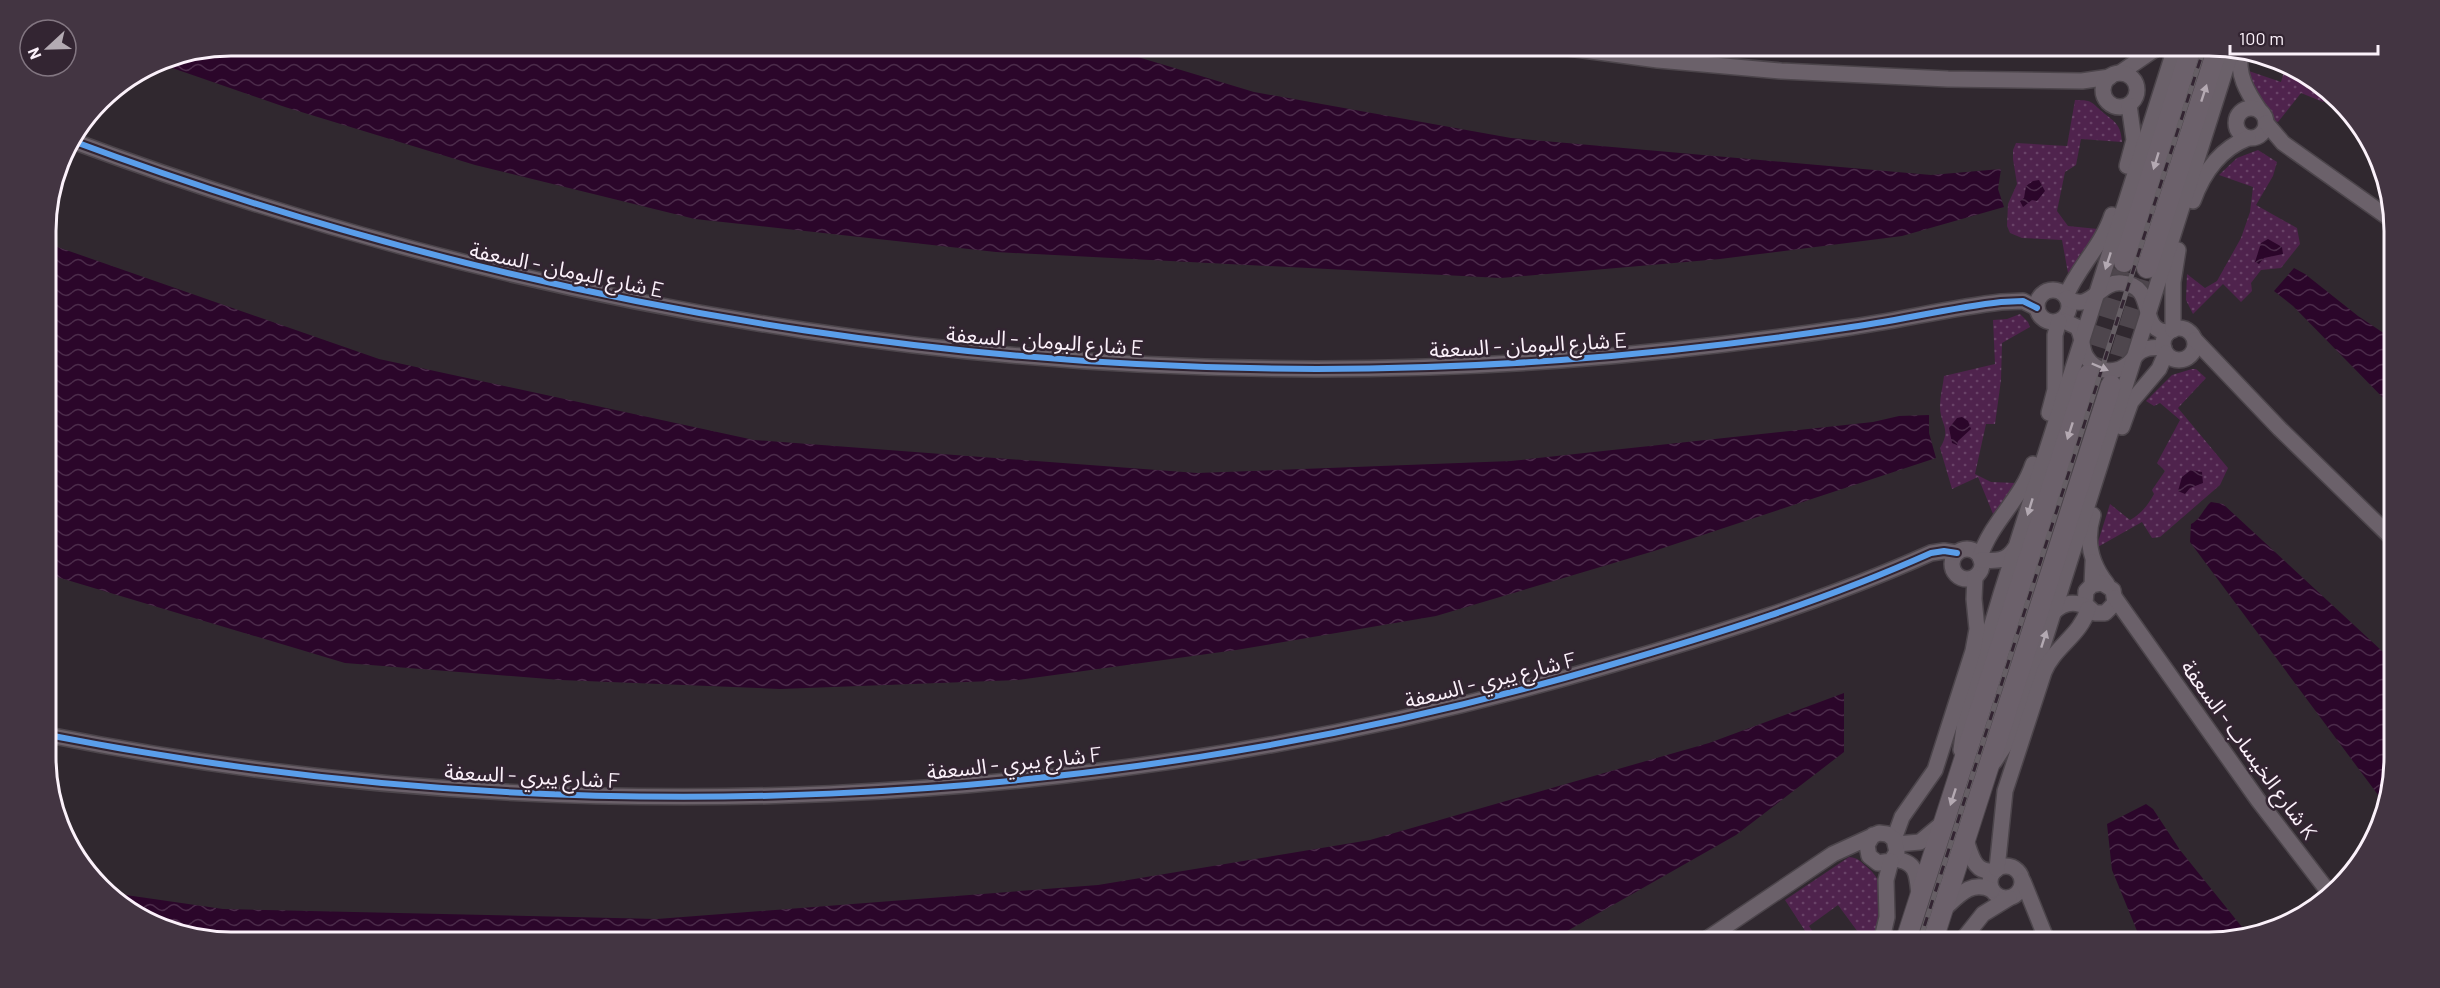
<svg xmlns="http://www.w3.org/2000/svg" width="2440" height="988" font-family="Barlow,'Noto Sans Arabic',sans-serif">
<defs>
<pattern id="park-dots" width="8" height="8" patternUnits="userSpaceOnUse" patternTransform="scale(1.5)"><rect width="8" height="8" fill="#4f234d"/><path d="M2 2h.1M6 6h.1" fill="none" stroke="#694368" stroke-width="1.8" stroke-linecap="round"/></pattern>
<pattern id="water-waves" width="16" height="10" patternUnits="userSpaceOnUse" patternTransform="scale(1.5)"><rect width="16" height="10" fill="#2b062a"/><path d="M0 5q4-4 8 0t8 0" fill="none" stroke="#4b2b4a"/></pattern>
</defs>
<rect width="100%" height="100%" fill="#30282f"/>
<g fill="url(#park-dots)">
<path d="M2286,64L2322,83L2331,93V97L2323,102L2301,93L2278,122C2263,118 2252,84 2246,70L2281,82Z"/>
<path d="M2075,100C2095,100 2091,103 2105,114C2117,123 2121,127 2122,142L2081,139L2076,165L2065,172L2057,211L2068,226L2098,229L2089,245L2080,254L2073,269L2068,273L2062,240L2022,238L2010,233L2007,226L2008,204L2017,184L2013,159V150L2016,143L2067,146Z"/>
<polygon points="2258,150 2277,162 2273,176 2256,205 2297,228 2300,244 2281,268 2261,270 2251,283 2252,291 2241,302 2223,284 2193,314 2186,300 2187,274 2205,288 2217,281 2241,238 2250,212 2253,187 2219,175 2237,158"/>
<path d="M2020,314L2028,322L2030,327L2002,343L2001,380L1995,424H1986L1975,474L1991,482L2016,483C2008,494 2003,505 1993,514L1978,477L1952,489L1940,448C1952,428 1940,425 1940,406C1940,396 1943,386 1944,376L1995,364L1993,320L2007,319Z"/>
<path d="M2192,369H2196L2206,378L2178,408L2228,468L2220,485L2160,537L2152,538L2142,522L2096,548L2110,504L2130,520C2141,514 2148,505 2154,494L2152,490L2165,471L2157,463L2180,420L2160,403L2154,406L2146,401L2172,375Z"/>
<path d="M1849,857C1859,858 1861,862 1868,868C1892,888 1880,917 1874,943H1866L1838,905L1809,926L1820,943H1809L1811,940L1785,900Z"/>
</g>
<g fill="url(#water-waves)">
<polygon points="231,45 1098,45 1254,92 1511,138 1931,175 2001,169 1998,189 2004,207 1902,236 1720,259 1501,278 996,252 695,219 475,165 285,107 155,62 160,59"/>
<polygon points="2039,180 2045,191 2037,201 2032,200 2023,207 2020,201 2024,198 2026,186 2033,181"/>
<polygon points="2268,239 2282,247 2283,254 2264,258 2259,264 2255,262 2261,243"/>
<polygon points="46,243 379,359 754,440 1197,473 1511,461 1873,422 1899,416 1929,415 1929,433 1936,458 1654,551 1436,616 1236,650 1018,680 780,689 561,680 345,663 47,574"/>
<polygon points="2294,268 2305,274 2358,316 2394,340 2394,409 2293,306 2274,291"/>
<polygon points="1962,417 1968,421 1971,429 1958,441 1957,445 1952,443 1949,428 1957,418"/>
<polygon points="2191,470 2202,472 2203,483 2190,488 2185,494 2178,491 2182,477"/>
<path d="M2211,502L2223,504L2395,663V757L2387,807L2190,542L2191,524C2200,520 2203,509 2211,502Z"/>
<polygon points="1844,693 1844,752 1736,835 1546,943 231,943 171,933 112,893 223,909 657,919 1098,885 1370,840 1709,743"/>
<polygon points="2146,804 2153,809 2180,850 2250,937 2221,943 2142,943 2112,870 2107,824"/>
</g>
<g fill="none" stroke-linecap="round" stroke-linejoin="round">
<g stroke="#4e464d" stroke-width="20" stroke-dasharray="20 10" stroke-linecap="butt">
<polyline points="2088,375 2124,262"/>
<polyline points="2111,385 2147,268"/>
</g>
<defs>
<g id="minor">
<polyline points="1546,45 1658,60 1781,71 1948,79 2082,81 2110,77"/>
<path d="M2241,50C2236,74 2247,92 2260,111"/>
<polyline points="2120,73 2161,45"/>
<circle cx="2120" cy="90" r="17"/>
<circle cx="2251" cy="123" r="15"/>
<polyline points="2266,123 2283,143 2393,221"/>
<path d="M70,140C545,317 1055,397 1561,360C1656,353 1751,342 1845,328C1897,321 1949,308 2001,302L2023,301L2037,308"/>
<polyline points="2127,166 2134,140 2129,105"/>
<path d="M2193,201C2203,173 2220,149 2248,138"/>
<circle cx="2053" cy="306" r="16"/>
<path d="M2066,296C2078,267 2102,246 2112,215"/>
<path d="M2067,298C2091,314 2099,280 2122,283C2159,286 2136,332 2169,332"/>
<path d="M2062,320L2077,327C2084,337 2080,349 2087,358C2096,372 2115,375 2128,364C2133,360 2136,354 2141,351C2148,347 2156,347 2164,348"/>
<circle cx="2179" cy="344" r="16"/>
<polyline points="2173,330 2173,282 2178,250"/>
<polyline points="2195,340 2280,429 2394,540"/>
<polyline points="2049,413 2055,390 2055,335 2059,321"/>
<polyline points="2122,427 2131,402 2159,369 2166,353"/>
<path d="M2093,515C2085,540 2091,564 2107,584"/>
<circle cx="1967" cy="564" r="15"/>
<path d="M1980,557C1991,522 2021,500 2033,464"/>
<path d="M1981,560C1996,561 2006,562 2015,548"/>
<polyline points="2092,585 2102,583 2113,590 2115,603 2105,613 2095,613 2085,604 2086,591 2092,585 2093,562"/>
<polyline points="2115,598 2258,800 2331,895"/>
<path d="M2053,613C2063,602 2075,600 2088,608"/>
<path d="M48,735C561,836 1101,813 1603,667C1714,635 1826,600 1931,553L1944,551L1957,553"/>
<polyline points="1961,750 1966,712 2001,594 2176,45"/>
<polyline points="1994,762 2011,736 2038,661 2232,49"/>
<polyline points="1894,839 1902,817 1935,770 1973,651 1977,629 1974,599 1975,577"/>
<path d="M1966,840C1971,855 1975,876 1996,870"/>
<polyline points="1897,844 1920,842 1944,822"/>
<path d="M1893,859C1917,861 1917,874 1919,895"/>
<circle cx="2006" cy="882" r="16"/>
<path d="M1997,869L2005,791L2044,672C2054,647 2081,635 2088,609"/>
<polyline points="2023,881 2048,943"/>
<path d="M1944,909C1959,895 1971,880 1992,890"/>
<polyline points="1701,943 1833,854 1879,833 1887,834 1894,839 1897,852 1891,861 1878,863 1869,856 1867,845 1873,835"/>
<polyline points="1881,943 1887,917 1886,880 1891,861"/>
<polyline points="1960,943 1983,914 2009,898"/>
</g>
<g id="major">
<polyline points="2124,262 2192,45"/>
<polyline points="2147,268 2218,47"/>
<polyline points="1905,943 2088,375"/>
<polyline points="1932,943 2111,385"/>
</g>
</defs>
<use href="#minor" stroke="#4c454b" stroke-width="18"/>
<use href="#major" stroke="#4c454b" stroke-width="22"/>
<use href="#minor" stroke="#6b616a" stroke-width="15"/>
<use href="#major" stroke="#6c616b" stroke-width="20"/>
<defs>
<polyline id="rail" points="1919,943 2205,45"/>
</defs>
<use href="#rail" stroke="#665f65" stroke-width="5"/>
<use href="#rail" stroke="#332532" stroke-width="3" stroke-dasharray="9" stroke-linecap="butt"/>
<defs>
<g id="cycleway">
<path d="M70,140C545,317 1055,397 1561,360C1656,353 1751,342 1845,328C1897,321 1949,308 2001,302L2023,301L2037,308"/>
<path d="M48,735C561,836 1101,813 1603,667C1714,635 1826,600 1931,553L1944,551L1957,553"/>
</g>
</defs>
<use href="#cycleway" stroke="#332532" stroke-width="10"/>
<use href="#cycleway" stroke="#5a9eea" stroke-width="6"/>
</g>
<defs><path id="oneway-solid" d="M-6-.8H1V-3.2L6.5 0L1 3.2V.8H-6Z" transform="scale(1.5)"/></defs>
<g fill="#b4a9b2">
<use href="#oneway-solid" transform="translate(2204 93) rotate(-72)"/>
<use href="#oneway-solid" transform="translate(2156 161) rotate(107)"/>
<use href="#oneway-solid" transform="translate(2070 431) rotate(108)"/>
<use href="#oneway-solid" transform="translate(1953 797) rotate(108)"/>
</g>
<g fill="#b3a9b2">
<use href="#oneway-solid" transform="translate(2108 261) rotate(108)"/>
<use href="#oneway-solid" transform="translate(2100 367) rotate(23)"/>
<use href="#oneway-solid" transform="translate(2030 507) rotate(107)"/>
<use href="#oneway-solid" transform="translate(2044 639) rotate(-72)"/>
</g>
<g text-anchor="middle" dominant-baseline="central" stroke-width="5" stroke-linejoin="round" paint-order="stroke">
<g font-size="21" fill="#fbf1fa" stroke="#332532">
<text transform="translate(567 269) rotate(12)">شارع البومان - السعفة E</text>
<text transform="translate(1045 340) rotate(4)">شارع البومان - السعفة E</text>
<text transform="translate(1528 344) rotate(-3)">شارع البومان - السعفة E</text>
<text transform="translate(1490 679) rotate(-14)">شارع يبري - السعفة F</text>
<text transform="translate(2250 749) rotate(54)">شارع الخيساب - السعفة K</text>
<text transform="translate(1014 762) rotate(-6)">شارع يبري - السعفة F</text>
<text transform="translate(532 775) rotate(3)">شارع يبري - السعفة F</text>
</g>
</g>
<path d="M0 0H2440V988H0ZM231 56H2209A175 175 0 0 1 2384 231V757A175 175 0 0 1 2209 932H231A175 175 0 0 1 56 757V231A175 175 0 0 1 231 56Z" fill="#433542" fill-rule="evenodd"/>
<path fill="none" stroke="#fbf1fa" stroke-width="3" d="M231 56H2209A175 175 0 0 1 2384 231V757A175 175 0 0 1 2209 932H231A175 175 0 0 1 56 757V231A175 175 0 0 1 231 56Z"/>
<g transform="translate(48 48) rotate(248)"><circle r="28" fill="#332532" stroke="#837782" stroke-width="1.5"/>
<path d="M0-4.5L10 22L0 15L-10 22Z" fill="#b4abb3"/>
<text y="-9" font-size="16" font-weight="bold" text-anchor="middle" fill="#fbf1fa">N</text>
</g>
<path d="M2230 45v9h148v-9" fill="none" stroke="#fbf1fa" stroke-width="3"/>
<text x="2239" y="45" font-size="18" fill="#fbf1fa" stroke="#332532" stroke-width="4.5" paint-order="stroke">100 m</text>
</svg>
